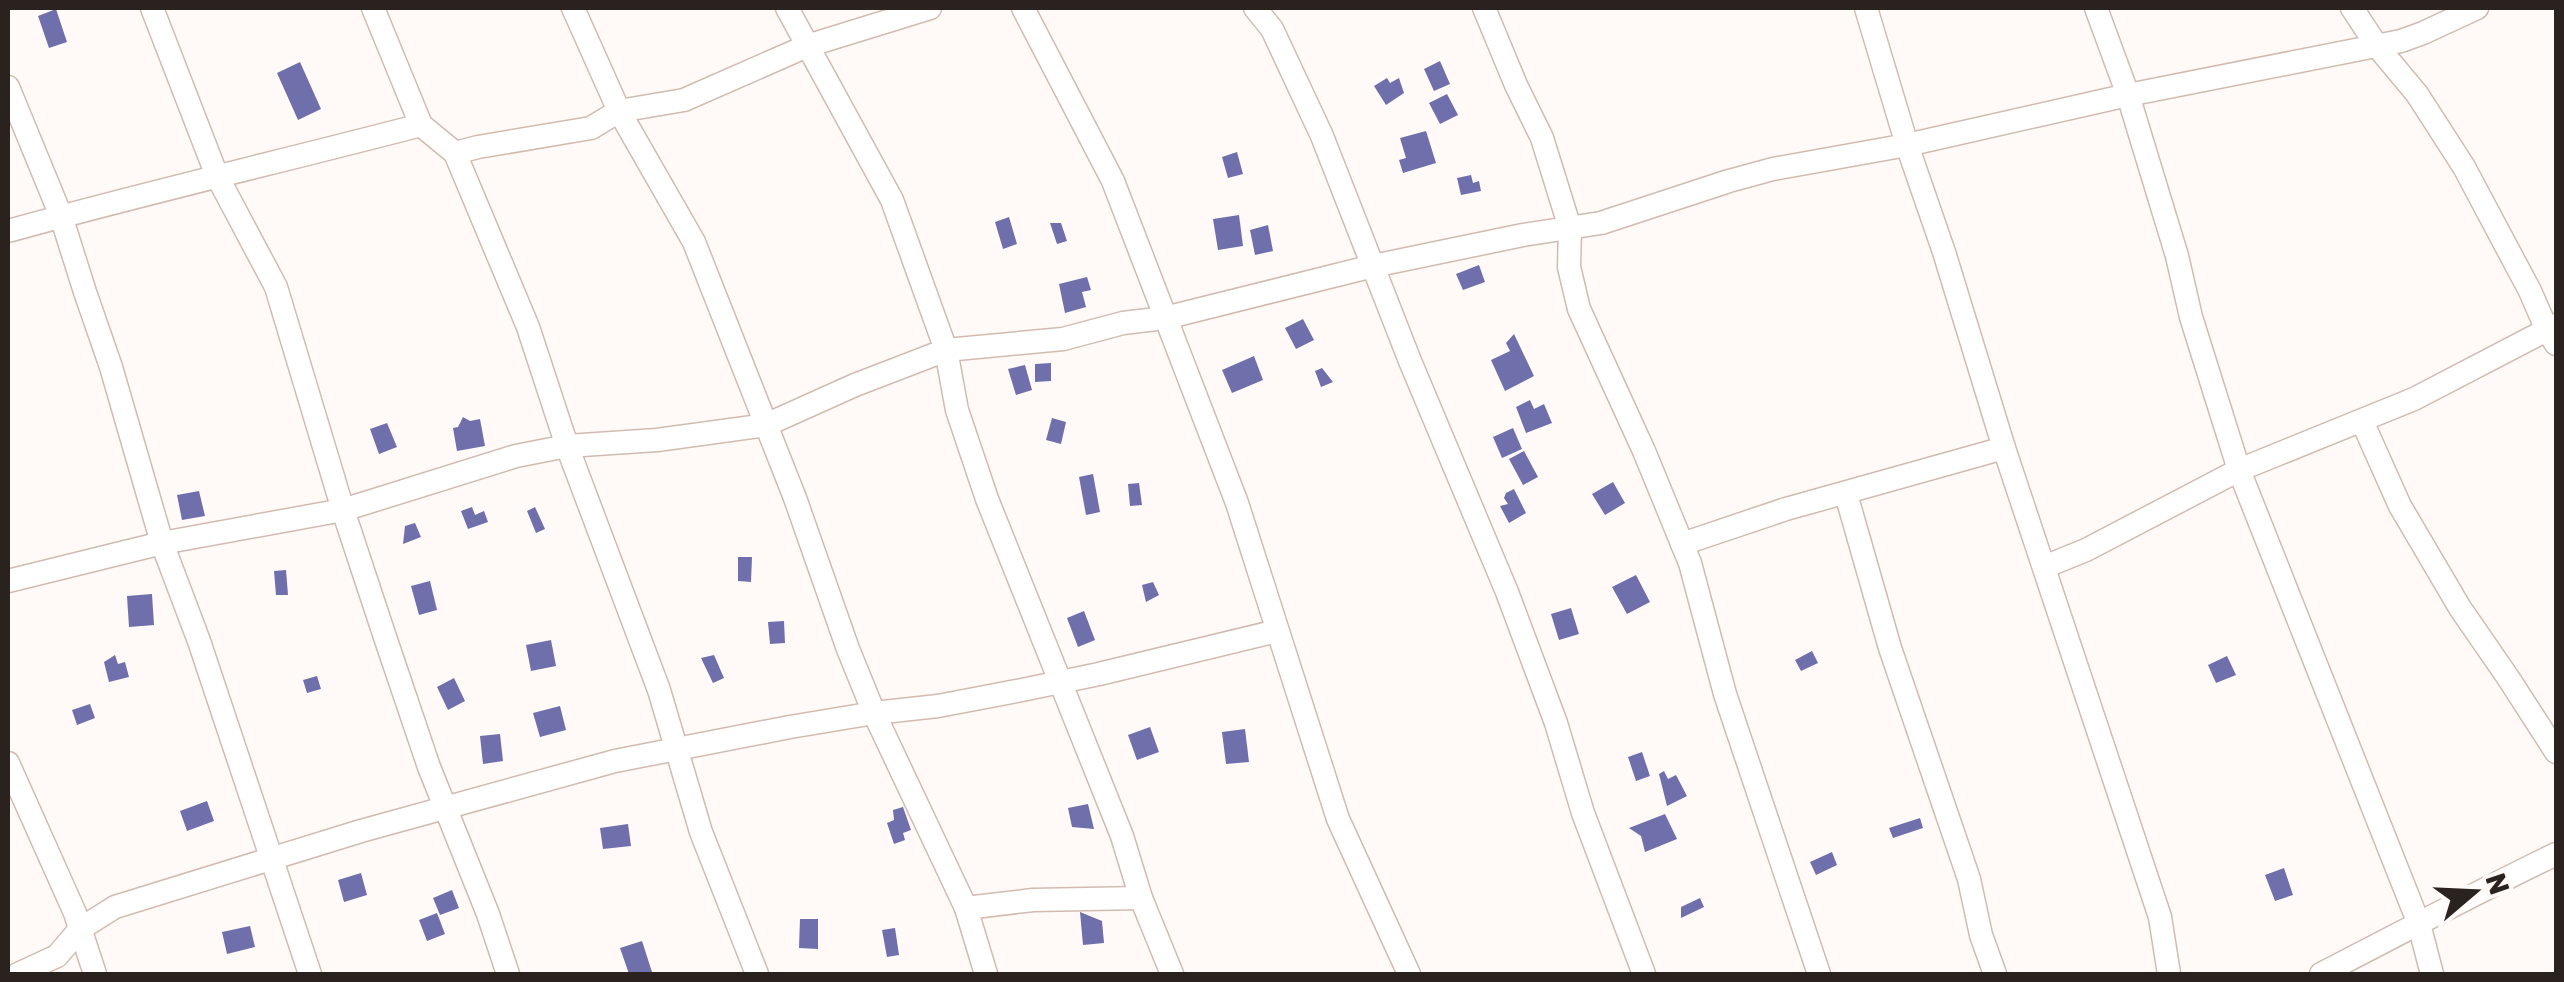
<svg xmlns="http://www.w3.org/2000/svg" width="2564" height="982" font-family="Rubik,sans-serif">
<rect width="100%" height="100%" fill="#fffaf8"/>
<g fill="#6e6fab">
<polygon points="56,9 67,42 49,48 38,16"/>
<polygon points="1440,61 1450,84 1434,91 1424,69"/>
<polygon points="300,62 321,109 298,120 277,73"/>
<polygon points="1387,78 1390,83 1399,78 1404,93 1386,105 1374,86"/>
<polygon points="1447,94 1458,115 1440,124 1429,103"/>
<polygon points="1426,131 1436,163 1403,173 1399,160 1406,158 1400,138"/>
<polygon points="1237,152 1243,174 1228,178 1222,157"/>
<polygon points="1471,175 1473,183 1479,181 1481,191 1461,195 1457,178"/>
<polygon points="1239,215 1243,246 1218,250 1213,219"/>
<polygon points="1009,217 1017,244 1003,249 995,222"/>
<polygon points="1050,223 1061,223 1067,241 1057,244"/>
<polygon points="1268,225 1273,251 1255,255 1250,230"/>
<polygon points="1479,265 1485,282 1463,290 1456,274"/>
<polygon points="1087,277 1091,290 1082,292 1086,307 1065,313 1059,284"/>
<polygon points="1303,319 1314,340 1296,349 1285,328"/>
<polygon points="1514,334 1534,376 1505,391 1491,360 1510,351 1506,343"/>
<polygon points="1254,356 1263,380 1232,393 1222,370"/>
<polygon points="1051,363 1051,381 1035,382 1035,364"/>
<polygon points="1025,365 1032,390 1016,395 1008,369"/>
<polygon points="1322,368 1333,382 1321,387 1315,371"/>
<polygon points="1530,400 1534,409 1544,404 1552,423 1526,433 1516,407"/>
<polygon points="463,417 470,421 480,419 485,446 457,451 453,428 458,427"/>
<polygon points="1052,418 1066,422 1061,444 1046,440"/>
<polygon points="387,423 397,447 379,454 370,429"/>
<polygon points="1513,428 1522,449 1502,458 1493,437"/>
<polygon points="1524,451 1538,477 1523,485 1509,459"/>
<polygon points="1093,474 1100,512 1086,515 1079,477"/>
<polygon points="1613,482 1625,503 1605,515 1592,494"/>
<polygon points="1139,483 1142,505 1130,506 1128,484"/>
<polygon points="1514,489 1526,513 1509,523 1500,506 1508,504 1504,498 1506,493"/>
<polygon points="199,491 205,516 182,520 177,495"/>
<polygon points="472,507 475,515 484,511 488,522 468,529 461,511"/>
<polygon points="535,507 545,529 536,533 527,511"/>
<polygon points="415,523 421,537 403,544 405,526"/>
<polygon points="738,557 752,557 751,582 738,581"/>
<polygon points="286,570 288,595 276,595 274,571"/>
<polygon points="1636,575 1650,602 1627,614 1612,587"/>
<polygon points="430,581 437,610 419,615 411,586"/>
<polygon points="1153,582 1159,595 1146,602 1142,585"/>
<polygon points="152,594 154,625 129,627 127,596"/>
<polygon points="1571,608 1579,634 1559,640 1551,614"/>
<polygon points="1084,611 1095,640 1078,647 1067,618"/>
<polygon points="784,621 785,643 770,644 768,622"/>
<polygon points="551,640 556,666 531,671 526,645"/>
<polygon points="1812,651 1818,663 1801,671 1795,660"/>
<polygon points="115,655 118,664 125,662 129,677 109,682 104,662"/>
<polygon points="714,655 724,678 713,683 701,658"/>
<polygon points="2227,656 2236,675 2216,683 2208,665"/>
<polygon points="317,676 321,689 307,693 303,680"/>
<polygon points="454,678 465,701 448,710 437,687"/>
<polygon points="90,704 95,718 77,725 72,710"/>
<polygon points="560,706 566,730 540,737 533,713"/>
<polygon points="1150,727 1159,752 1137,760 1128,735"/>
<polygon points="1245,729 1249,762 1226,764 1222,732"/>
<polygon points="500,734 503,761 483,764 480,736"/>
<polygon points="1642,752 1650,776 1636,781 1628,757"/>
<polygon points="1664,771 1668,779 1676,775 1687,796 1667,806 1659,774"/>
<polygon points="207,801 214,821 187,831 180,811"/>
<polygon points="1088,804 1094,829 1072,827 1068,808"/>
<polygon points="903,807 911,830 903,833 905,840 894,844 887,823 894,820 893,810"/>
<polygon points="1665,814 1677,839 1645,852 1641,836 1629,828"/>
<polygon points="1920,818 1923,828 1893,838 1889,828"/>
<polygon points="628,824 631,846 603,849 600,828"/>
<polygon points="1832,852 1837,865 1816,875 1810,862"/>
<polygon points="2284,868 2293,895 2275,901 2265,875"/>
<polygon points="361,873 367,895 344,902 338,880"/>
<polygon points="452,890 459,908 440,915 433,898"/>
<polygon points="1700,898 1704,907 1681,918 1681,907"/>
<polygon points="1080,912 1102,921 1104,943 1083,945"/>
<polygon points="437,913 445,934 427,941 419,920"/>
<polygon points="800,919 818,919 818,949 799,948"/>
<polygon points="250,926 255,947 227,954 222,932"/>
<polygon points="895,928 899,955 887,957 882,930"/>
<polygon points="642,941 652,972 629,974 620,948"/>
</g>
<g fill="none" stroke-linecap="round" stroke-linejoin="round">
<defs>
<g id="minor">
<polyline points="152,8 217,176 276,287 343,510 385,637 429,767 488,914 508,974"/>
<polyline points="373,8 421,125 455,153 528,327 567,446 659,690 701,832 757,974"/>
<polyline points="573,8 619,111 694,242 795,498 848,649 874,713 966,908 986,974"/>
<polyline points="787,8 892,200 946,350 957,410 987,499 1122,836 1141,898 1172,974"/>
<polyline points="1023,8 1113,181 1237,503 1338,819 1409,974"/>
<polyline points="1255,8 1272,29 1322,136 1410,361 1507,592 1556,723 1583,813 1644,974"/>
<polyline points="1484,8 1516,85 1542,138 1570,228 1569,267 1579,309 1644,451 1690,563 1725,694 1819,974"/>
<polyline points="1866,8 1907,145 1944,252 2004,448 2160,917 2169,974"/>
<polyline points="2096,8 2128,95 2177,256 2191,317 2239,470 2419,924 2432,974"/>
<polyline points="2352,8 2377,46 2417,94 2464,167 2530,291 2547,330 2556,344"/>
<polyline points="8,87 61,216 85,292 111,367 162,543 199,641 310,974"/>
<polyline points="455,153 478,147 591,128 619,111 684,100 807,46 930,8"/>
<path d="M8,231C145,193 283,161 421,125"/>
<polyline points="2362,421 2400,506 2460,608 2509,679 2556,752"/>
<polyline points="1846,494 1890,648 1969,879 1981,935 1995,974"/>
<polyline points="1682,544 1786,509 2004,448"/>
<polyline points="2044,567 2086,550 2239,470 2414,399 2556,325"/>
<polyline points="8,581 162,543 343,510 516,456 567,446 657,440 766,425 855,385 946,350 1063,339 1123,323 1165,318 1373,266 1523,235 1601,223 1729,181 1773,169 1907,145 2128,95 2401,41 2423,33 2477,8"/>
<polyline points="8,763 75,913 95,974"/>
<polyline points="966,908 1033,900 1141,898"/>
<polyline points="18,974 57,956 80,929 115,907 361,831 615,761 790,727 874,713 938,706 1022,690 1099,674 1277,631"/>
<path d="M2321,974C2399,934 2477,892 2556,854"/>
</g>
</defs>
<use href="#minor" stroke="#d1bbb0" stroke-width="25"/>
<use href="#minor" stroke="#fff" stroke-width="22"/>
</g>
<rect width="2564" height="982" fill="none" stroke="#2a221e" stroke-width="20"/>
<g transform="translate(2474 892) rotate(71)" stroke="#fffaf8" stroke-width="8" paint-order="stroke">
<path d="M0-8L18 38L0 25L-18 38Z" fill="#2a221e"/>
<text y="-15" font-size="28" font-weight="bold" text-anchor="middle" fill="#2a221e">N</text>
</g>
</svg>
